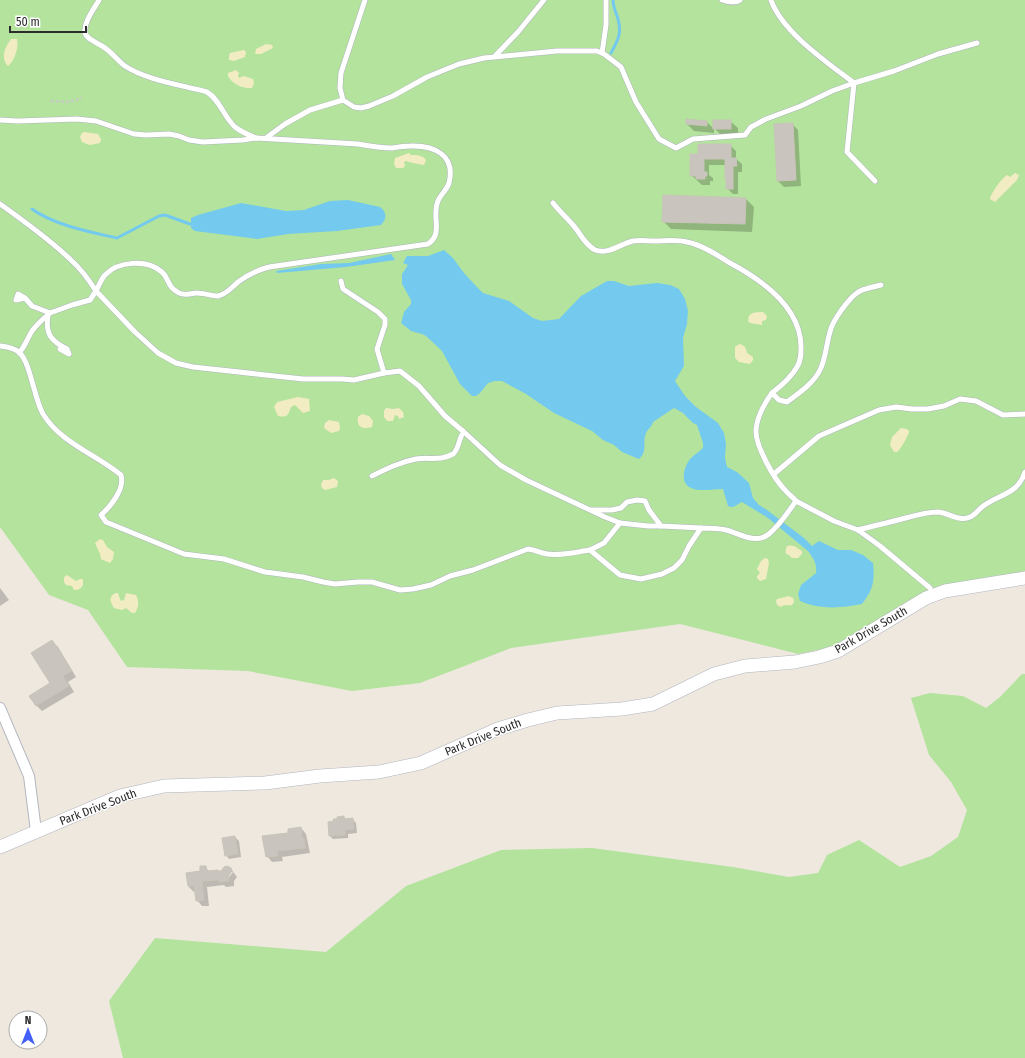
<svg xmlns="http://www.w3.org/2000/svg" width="1025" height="1058" font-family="'Fira Sans Condensed',sans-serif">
<rect width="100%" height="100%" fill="#eee8df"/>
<g fill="#b3e39d">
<polygon points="0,0 1025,0 1025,575 938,588 838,646 798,654 680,624 511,648 420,683 352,691 248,671 127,667 88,610 49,595 0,527"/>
<polygon points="1022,674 1025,674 1025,1058 123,1058 109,1001 155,938 326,952 406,886 501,850 592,848 733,867 789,877 818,873 827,855 859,840 900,867 931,856 958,837 967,810 951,782 929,755 911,698 930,693 963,696 986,708 1000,697"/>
</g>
<g fill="#f2ecc3">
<path d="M11,39H17C19,47 15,60 8,66C0,58 5,47 11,39Z"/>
<polygon points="266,44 272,45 273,48 261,54 255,54 256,49"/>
<polygon points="244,50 246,52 245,57 234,61 229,60 229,56 230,53"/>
<path d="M236,70L239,73L238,76L239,78L244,76L253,79L254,83L252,88C243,89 232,84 228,76V73Z"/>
<polygon points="84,132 98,134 101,139 100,143 90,145 82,142 80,137 82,133"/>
<path d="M409,153L411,155C417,155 422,155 426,160L424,165L413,163L406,161L404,162L405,166L403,168H396L394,164L395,158Z"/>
<path d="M1015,173L1019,175L1017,180L995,202L990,199C991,193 1002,178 1007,175L1010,177Z"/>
<path d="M763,312L767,316L766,320L762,321V325L750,323L748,321C748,312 755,312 763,312Z"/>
<path d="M739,344C745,345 746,348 747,353L753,357V360L750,364L739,362L735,358V347Z"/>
<path d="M298,397L309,399L310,411L303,413L295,405L291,407C288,415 288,418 278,416L274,407L277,402Z"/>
<polygon points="386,408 394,409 399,408 403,412 404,417 399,419 398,416 395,415 393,421 387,421 384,417 384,411"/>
<path d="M362,414L369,416L373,421L372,427C363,430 356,427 358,417Z"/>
<polygon points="329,420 339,422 340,428 339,431 331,433 324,428 325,423"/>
<path d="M901,428L907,429L909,431C909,435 900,450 897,452H894L890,445L892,437Z"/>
<polygon points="334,478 338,481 337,487 325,490 322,488 321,485 323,480 329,480"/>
<polygon points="100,539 103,540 107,547 114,552 113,559 110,563 101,559 100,554 95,543"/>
<path d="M787,546C793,544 797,548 802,551V554L798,558H792L789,555L786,554C785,551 786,549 787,546Z"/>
<polygon points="765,558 768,559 769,563 766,579 760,581 757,578 757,576 760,573 757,569 761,561"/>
<path d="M67,575L76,581L80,579H83V585C81,589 78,590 74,590L72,586L66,585L64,582V577Z"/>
<path d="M116,593H118L120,599L121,601L124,600L126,593L136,595C139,601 139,607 135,613H132L126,608L122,610L114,608C110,602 108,596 116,593Z"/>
<path d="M789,596L793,598L794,601C793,607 789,605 784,605L781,607L777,605L776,601L777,599Z"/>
</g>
<g fill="#74caee">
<path d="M348,200L380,207C387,212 387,219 381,225L337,231L288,234L257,239L195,231L191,228V218L198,215L241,203L286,211L304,210L330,201Z"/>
<path d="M444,250L453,258L464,273L476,286L483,293L509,301L533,318L542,321L559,319L581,296L607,281H614L629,286L657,283L670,285L679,289L685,299L688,311L687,324L683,338L684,366L675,381L685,396L696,407L718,423L724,433L726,444L725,458L727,467L737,472L749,483L753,498L759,505L767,510L804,538L812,546L819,541L838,550H851L863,555L873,563C875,581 873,590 862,604C842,608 820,610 800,601L798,594L801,585L816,573C817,564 814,559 808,551L768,518L742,502C737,504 734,509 728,506L723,489C713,489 700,492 691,488C679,483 684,466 691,458C694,455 699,452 703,448V443L697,425L693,423L683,413L674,408L653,422C652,427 648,429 646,433C642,443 648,451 639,459L622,452L614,445L603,440L592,431L554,413L526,394L502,381H495L488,383L480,393L476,396H472L460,384L442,351L426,336L422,334L411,331L401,323L404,312L411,304V300L402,284V274L408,265L403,263L407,256H428Z"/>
<polygon points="391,254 395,260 346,267 277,273 276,271 321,264 349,263"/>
</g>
<g fill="#0003" fill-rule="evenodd">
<polygon points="714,121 730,121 738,128 738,136 722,136 714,128 714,133 694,131 687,124 707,122 714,129"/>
<polygon points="792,124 798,130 801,186 784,187 778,181"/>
<polygon points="730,145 736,151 736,159 742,164 742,172 738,172 738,194 733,194 727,188 726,165 709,165 709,175 713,178 713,181 710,181 710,185 702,185 691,175 699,155"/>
<polygon points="664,196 746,199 754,207 752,232 671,229 663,221"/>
<polygon points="0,588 9,600 0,606"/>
<polygon points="52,641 58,647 76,677 68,682 74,692 42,711 37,706 31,696 52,683"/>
<polygon points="344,817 346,820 352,819 356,823 357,833 348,834 348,838 333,839 330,836 335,822"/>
<polygon points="301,828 306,834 310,853 282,857 283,861 272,862 267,856 289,834"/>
<polygon points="235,837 239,841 241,857 229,859 226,855"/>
<path d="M205,867L210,872H222L231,869L237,877L234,881V886L226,887L224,885L207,887L209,906H202L197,900L196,891L194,892L188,886ZM230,872H233L227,880Z"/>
</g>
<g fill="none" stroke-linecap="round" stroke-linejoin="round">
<g stroke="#74caee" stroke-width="3">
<path d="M611,53C618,40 622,33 618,19C616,12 613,7 613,0"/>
<path d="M32,209C54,225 90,232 117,238L159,216L165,215L190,224"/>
</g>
</g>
<g fill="#c9c5be" stroke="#c9c4b8">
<polygon points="686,119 707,121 707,126 686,124"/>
<rect x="713" y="120" width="18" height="9"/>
<polygon points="793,123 796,180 777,181 774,124"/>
<polygon points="698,144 731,144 731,158 736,158 737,166 733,166 733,189 726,189 726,179 725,179 725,159 704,159 704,172 707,172 707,176 705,176 705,179 696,179 696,176 690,176 690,154 698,154"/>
<polygon points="663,195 746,198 745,224 662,222"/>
<polygon points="52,640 72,671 63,676 69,686 36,706 29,696 50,683 31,653"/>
<polygon points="344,816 344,819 353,818 354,829 345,830 345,835 329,836 328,822 334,821 333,819 337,819 337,817"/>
<polygon points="301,827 302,838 304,838 305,848 277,851 278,856 266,857 262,836 288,833 288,829"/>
<polygon points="235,836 238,854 225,856 222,838"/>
<polygon points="200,866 206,866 207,871 218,870 218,871 221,871 224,867 227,866 231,868 232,871 229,875 229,881 219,882 219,880 202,881 204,900 196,901 194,886 188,886 186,873 200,871"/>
</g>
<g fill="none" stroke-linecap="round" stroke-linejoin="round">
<defs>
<g id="service">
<path d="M99,0C94,9 83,23 85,33C87,40 97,42 102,46C111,51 117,60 125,66C146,80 182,85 207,92C220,100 224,117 235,127C241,132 249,135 256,138"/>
<path d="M722,0C728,2 735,4 740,0"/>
<path d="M771,0C782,32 828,63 854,83"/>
<polyline points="602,53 606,25 606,0"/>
<polyline points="495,56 518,32 544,0"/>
<polyline points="343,100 340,88 341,73 365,0"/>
<path d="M0,120L18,121L77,119L96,121L134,134L146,135L169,134L179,136L189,140L203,142L243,140L256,138L358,144C369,146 380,148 392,148C398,147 404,146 410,146C434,145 456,155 449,183C447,190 440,195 438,201C431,217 444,233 428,244L269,267C257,270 248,275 238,282C232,287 227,294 218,296C212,296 204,293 197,293C191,293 185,296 179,293C167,287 169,278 162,272C147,259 118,261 105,275C101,279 99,286 96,291C89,280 81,269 71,260C49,239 24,221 0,204"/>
<polyline points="266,138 285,124 310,110 343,100 354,107 361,108 369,106 393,96 427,77 459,64 484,58 557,51 597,51 604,54 621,67 636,102 659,139 676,148 693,139 745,135 751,127 766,119 801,106 832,91 854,83"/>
<polyline points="875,181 847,152 854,83 894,71 938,54 977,43"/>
<path d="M553,203C559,211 567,218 573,225C581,234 584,244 595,250C608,255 620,244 633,241C640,240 647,241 654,241C665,241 676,239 687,242C702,245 717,255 730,263C762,280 801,307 801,347C801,354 801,361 797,367C791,378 781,386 772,393"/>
<polyline points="50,313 72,305 90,300 96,291 135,332 158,353 176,363 193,367 303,379 342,379 354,380 384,373 377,349 385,325 385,319 378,312 343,289 341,281"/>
<path d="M48,315C45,334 51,341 67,349L69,354L60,349"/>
<path d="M0,346C7,347 15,348 20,353C31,365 34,398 43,414C61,443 95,454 121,475C125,489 111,506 101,515L106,522L184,554L224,559L265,572L303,577L323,582L335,584L358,582H372L400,590L413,589L431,585L450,576L473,570L528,549C537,550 540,553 547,554C561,556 576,552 590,550L620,575L641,579L662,574L674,568L682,560L689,546L701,528C709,528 717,528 726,530C739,533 755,545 769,534C780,525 788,512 796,501C793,497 788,494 785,490C774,479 755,445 756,430C757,417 764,404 772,393L779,400L787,402C799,393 813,384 820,370C826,358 826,345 830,332C832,321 850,296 860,291C867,288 874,287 881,285"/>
<path d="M19,353C26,345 27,339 32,331C37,324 43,319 50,313L32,306L25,298L18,294L16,300L25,298"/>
<polyline points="464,432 500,465 526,480 605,517 620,523 604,543 590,550"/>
<polyline points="774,474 819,436 879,410 896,407 912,409 928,409 944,406 960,399 976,401 1003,415 1025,414"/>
<path d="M372,476C386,469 400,462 416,459C429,457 441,461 453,454C460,448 458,438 464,432L445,416L419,386L400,371L384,373"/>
<polyline points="796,501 834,521 858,530 880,546 930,588"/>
<polyline points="592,510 612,510 621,508 627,502 637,500 645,501 649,510 661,526 701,528"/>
<polyline points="620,523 648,526 661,526"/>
<path d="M858,530C872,526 887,523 902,519C913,516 926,512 938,512C949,513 960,522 970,517C975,515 978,510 982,507C998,494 1018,495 1025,472"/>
</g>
<polyline id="minor" points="0,708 29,776 36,831"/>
<polyline id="tertiary" points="0,847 120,796 164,786 265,783 320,776 379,772 421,763 498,729 528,720 557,713 622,709 653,704 714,674 745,666 795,662 819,657 838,651 926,598 945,591 1025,578"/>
</defs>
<use href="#service" stroke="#b2b5bf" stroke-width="6"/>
<use href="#minor" stroke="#b2b5bf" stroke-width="12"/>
<use href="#tertiary" stroke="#b2b5bf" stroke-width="14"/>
<polyline stroke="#c8c8c8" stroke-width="2" stroke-dasharray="3 2" stroke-linecap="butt" points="51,101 67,102 82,98"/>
<use href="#service" stroke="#fff" stroke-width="5"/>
<use href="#minor" stroke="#fff" stroke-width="10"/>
<use href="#tertiary" stroke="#fff" stroke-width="13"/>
</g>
<g text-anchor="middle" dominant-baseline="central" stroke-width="3" stroke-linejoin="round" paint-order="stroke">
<g font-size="12" fill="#2c2c2c" stroke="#fff">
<text transform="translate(871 630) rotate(-30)">Park Drive South</text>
<text transform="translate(483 737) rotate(-22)">Park Drive South</text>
<text transform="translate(98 807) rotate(-21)">Park Drive South</text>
</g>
</g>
<g transform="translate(28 1030)"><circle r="19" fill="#ffffff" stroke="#ababab"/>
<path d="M0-3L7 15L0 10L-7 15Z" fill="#425ff8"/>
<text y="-6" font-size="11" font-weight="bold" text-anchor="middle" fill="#2c2c2c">N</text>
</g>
<path d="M10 26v6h76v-6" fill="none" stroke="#2c2c2c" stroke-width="2"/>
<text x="16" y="26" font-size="12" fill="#2c2c2c" stroke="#ffffff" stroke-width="3" paint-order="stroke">50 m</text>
</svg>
